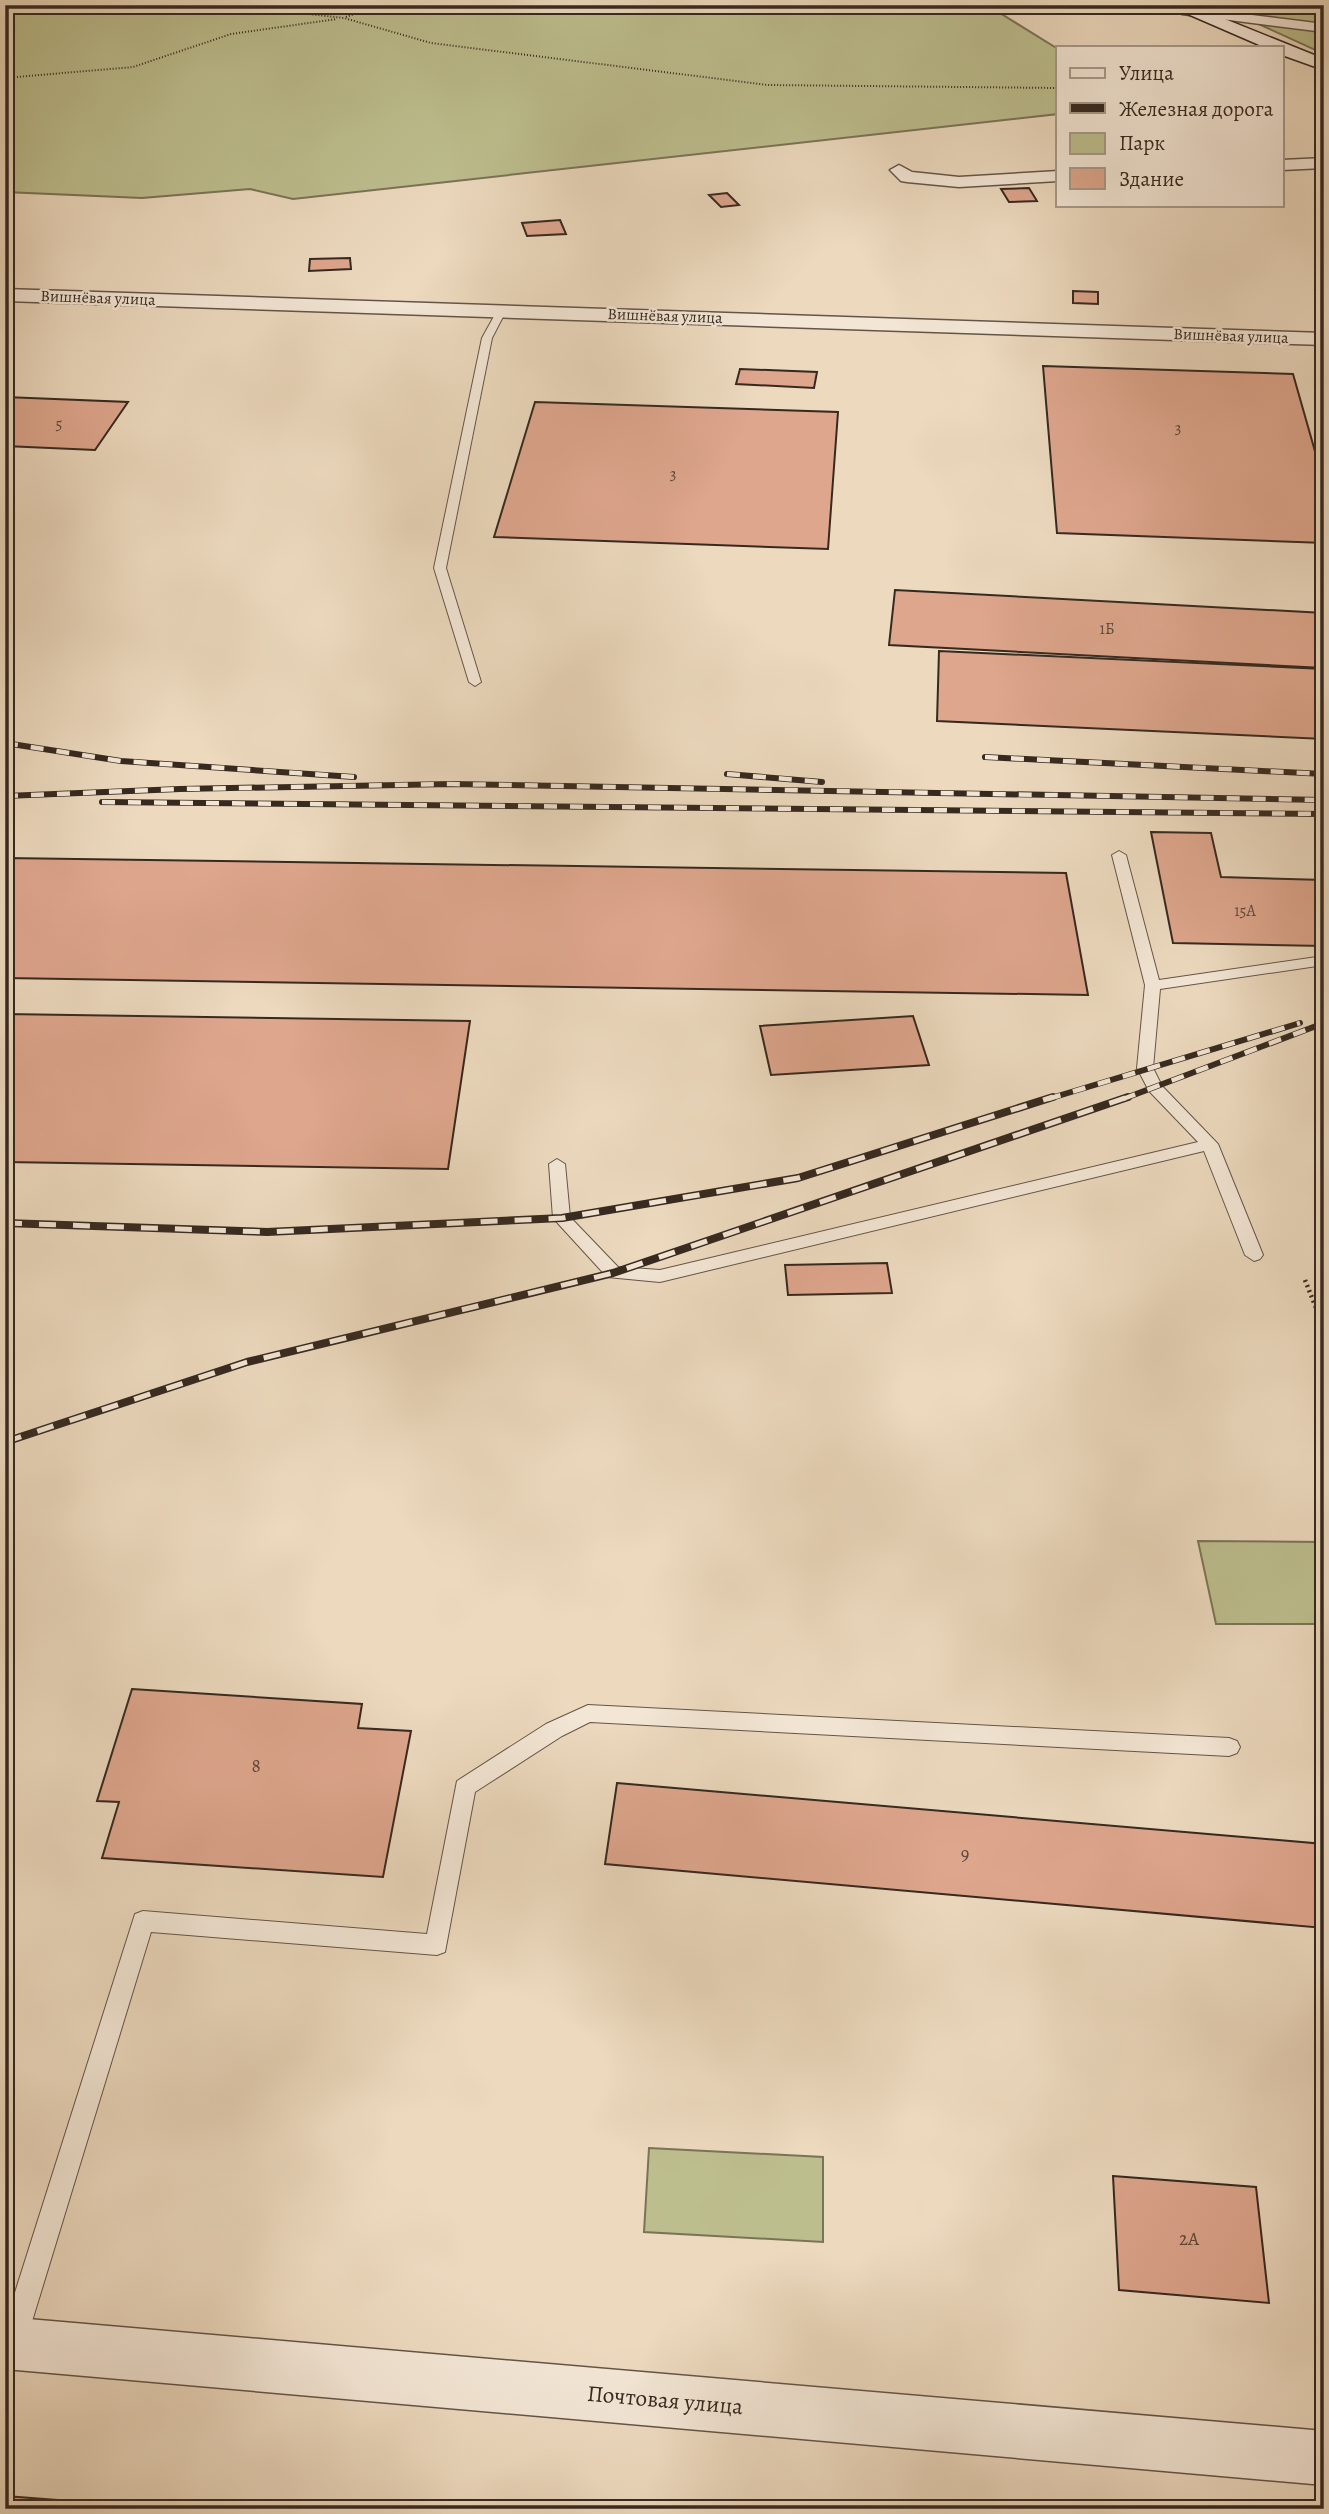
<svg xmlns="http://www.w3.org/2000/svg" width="1329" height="2514" font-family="Alegreya,serif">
<rect width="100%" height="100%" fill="#ecd9be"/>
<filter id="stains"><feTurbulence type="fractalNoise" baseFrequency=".00286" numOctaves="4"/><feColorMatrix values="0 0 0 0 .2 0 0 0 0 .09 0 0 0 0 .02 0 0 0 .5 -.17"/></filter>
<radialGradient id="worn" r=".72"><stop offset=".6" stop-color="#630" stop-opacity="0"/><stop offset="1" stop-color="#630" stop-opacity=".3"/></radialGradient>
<g fill="#bdbe8e" stroke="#7a7457" stroke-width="2">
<polygon points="5,5 987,5 1058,49 1058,114 293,199 250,189 142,198 5,192"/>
<polygon points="1217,5 1324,5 1324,54"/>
<polygon points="1198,1541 1324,1542 1324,1624 1216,1624"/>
<polygon points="649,2148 823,2157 823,2242 644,2232"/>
</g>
<g fill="#dea68d" stroke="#362920" stroke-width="2">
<polygon points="1029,188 1037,201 1009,202 1001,189"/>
<polygon points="727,193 739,205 721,207 709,195"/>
<polygon points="560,220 566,234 527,236 522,223"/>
<polygon points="350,258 351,269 309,271 310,259"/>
<polygon points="1073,291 1098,292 1098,304 1073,303"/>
<polygon points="1043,366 1293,374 1324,483 1324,543 1057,533"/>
<polygon points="740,369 817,372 814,388 736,384"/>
<polygon points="5,397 128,402 95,450 5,446"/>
<polygon points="535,402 838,412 828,549 494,537"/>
<polygon points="895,590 1324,613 1324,668 889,645"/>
<polygon points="939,651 1324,669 1324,739 937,721"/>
<polygon points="1151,832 1211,833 1221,877 1324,880 1324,946 1173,943"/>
<polygon points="5,858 1066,873 1088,995 5,978"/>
<polygon points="5,1014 470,1021 448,1169 5,1162"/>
<polygon points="913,1016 929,1065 771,1075 760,1026"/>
<polygon points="887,1263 892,1293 788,1295 785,1265"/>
<polygon points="132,1689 362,1704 358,1728 411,1731 383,1877 102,1858 119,1802 97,1801"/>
<polygon points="617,1783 1324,1844 1324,1928 605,1864"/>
<polygon points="1113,2176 1256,2187 1269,2303 1119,2290"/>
<polygon points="5,2496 110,2504 109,2509 5,2509"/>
</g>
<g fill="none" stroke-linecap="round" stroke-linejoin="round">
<defs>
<g id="lane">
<polygon points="498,309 506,311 492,338 446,568 481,682 475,686 469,682 434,568 482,338"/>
<polygon points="1119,851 1126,855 1159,980 1324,956 1324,965 1160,989 1153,1068 1162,1086 1218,1144 1263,1255 1260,1259 1254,1261 1245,1255 1204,1151 660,1282 607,1277 553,1218 549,1164 557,1159 565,1164 570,1217 618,1267 660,1270 1198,1142 1149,1091 1137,1068 1145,985 1112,855"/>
<polygon points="588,1705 1229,1738 1237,1741 1240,1747 1237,1753 1229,1756 590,1722 562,1736 475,1792 445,1952 437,1955 151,1932 26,2341 22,2350 13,2354 5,2351 5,2324 135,1914 143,1911 427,1934 457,1781 546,1724"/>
</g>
<g id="street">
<polygon points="1187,7 1324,24 1324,32 1182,14 1180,11 1182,8"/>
<polygon points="1324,158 1324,168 1282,170 1282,160"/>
<polygon points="899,165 912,172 959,177 1058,171 1058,181 959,187 907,182 901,181 890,170"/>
<polygon points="5,289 1324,333 1324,345 5,301"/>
<polygon points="5,2317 1324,2431 1324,2485 5,2369"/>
</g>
<polygon id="secondary" points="1167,5 1190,5 1324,59 1324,70 1282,55 1282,47 1264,47"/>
</defs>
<use href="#lane" stroke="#645548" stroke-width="2"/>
<use href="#street" stroke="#645548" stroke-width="3"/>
<use href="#secondary" stroke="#362920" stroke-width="3"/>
<g stroke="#362920" stroke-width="2" stroke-dasharray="1 2" stroke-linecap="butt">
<polyline points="229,5 344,18 431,43 768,85 1058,88"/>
<polyline points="346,17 380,5"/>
<polyline points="5,78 133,67 231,34 337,19"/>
</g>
<polyline stroke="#362920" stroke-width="4.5" stroke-dasharray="2 3.5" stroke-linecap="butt" points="1305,1280 1324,1328"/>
<use href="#lane" fill="#f3e6d5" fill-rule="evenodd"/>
<use href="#street" fill="#f3e6d5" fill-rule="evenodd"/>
<use href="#secondary" fill="#f3e6d5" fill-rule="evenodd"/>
<defs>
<g id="rail-far1">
<polyline points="5,743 121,761 354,777"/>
<polyline points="985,757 1324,774"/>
<polyline points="727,774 822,782"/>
<polyline points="5,796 180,789 452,784 1324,800"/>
<polyline points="102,802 1324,814"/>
<polyline points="1048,1099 1300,1023"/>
<polyline points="1123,1099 1324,1023"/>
</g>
<g id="rail">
<polyline points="5,1223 267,1232 562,1218 798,1178 1053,1097"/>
<polyline points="5,1442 247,1362 613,1273 1128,1097"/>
</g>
</defs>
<use href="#rail-far1" stroke="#362920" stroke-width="6"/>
<use href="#rail" stroke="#362920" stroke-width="8"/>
<use href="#rail-far1" stroke="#f3e6d5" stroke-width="4.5" stroke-dasharray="13" stroke-linecap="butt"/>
<use href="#rail" stroke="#f3e6d5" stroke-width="5" stroke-dasharray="17" stroke-linecap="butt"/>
</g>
<g text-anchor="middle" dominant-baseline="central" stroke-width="5" stroke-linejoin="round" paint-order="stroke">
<g font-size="16" fill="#362920" stroke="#f3e6d5">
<text transform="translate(98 298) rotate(2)">Вишнёвая улица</text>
<text transform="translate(665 316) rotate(2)">Вишнёвая улица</text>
<text transform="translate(1231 336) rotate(2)">Вишнёвая улица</text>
</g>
<g font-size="16" fill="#60483b">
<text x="59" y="424">5</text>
<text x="1178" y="428">3</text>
<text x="673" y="474">3</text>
<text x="1107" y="629">1Б</text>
<text x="1245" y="911">15А</text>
</g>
<g font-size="19" fill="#60483b">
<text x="256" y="1766">8</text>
<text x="965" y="1854">9</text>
<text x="1189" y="2239">2A</text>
</g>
<g font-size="23" fill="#362920" stroke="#f3e6d5">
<text transform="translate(665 2400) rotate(5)">Почтовая улица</text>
</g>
</g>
<rect width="1329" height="2514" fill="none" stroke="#ecd9be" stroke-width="28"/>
<rect x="7" y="7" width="1315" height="2500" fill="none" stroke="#362920" stroke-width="3.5"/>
<rect x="14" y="14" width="1301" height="2486" fill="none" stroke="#362920" stroke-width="2"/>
<rect x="1056" y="46" width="228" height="161" fill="#f3e6d5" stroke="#a79a8d" stroke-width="2"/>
<rect x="1070" y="68" width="35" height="10" fill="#f3e6d5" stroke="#a79a8d" stroke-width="2"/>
<text x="1119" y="80" font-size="21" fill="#362920">Улица</text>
<rect x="1070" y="103" width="35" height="10" fill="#362920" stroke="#a79a8d" stroke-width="2"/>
<text x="1119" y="116" font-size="21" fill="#362920">Железная дорога</text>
<rect x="1070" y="133" width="35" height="21" fill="#bdbe8e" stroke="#a79a8d" stroke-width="2"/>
<text x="1119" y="150" font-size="21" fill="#362920">Парк</text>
<rect x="1070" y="168" width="35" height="21" fill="#dea68d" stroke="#a79a8d" stroke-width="2"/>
<text x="1119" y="186" font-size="21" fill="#362920">Здание</text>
<rect width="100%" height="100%" filter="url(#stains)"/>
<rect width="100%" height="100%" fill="url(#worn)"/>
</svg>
